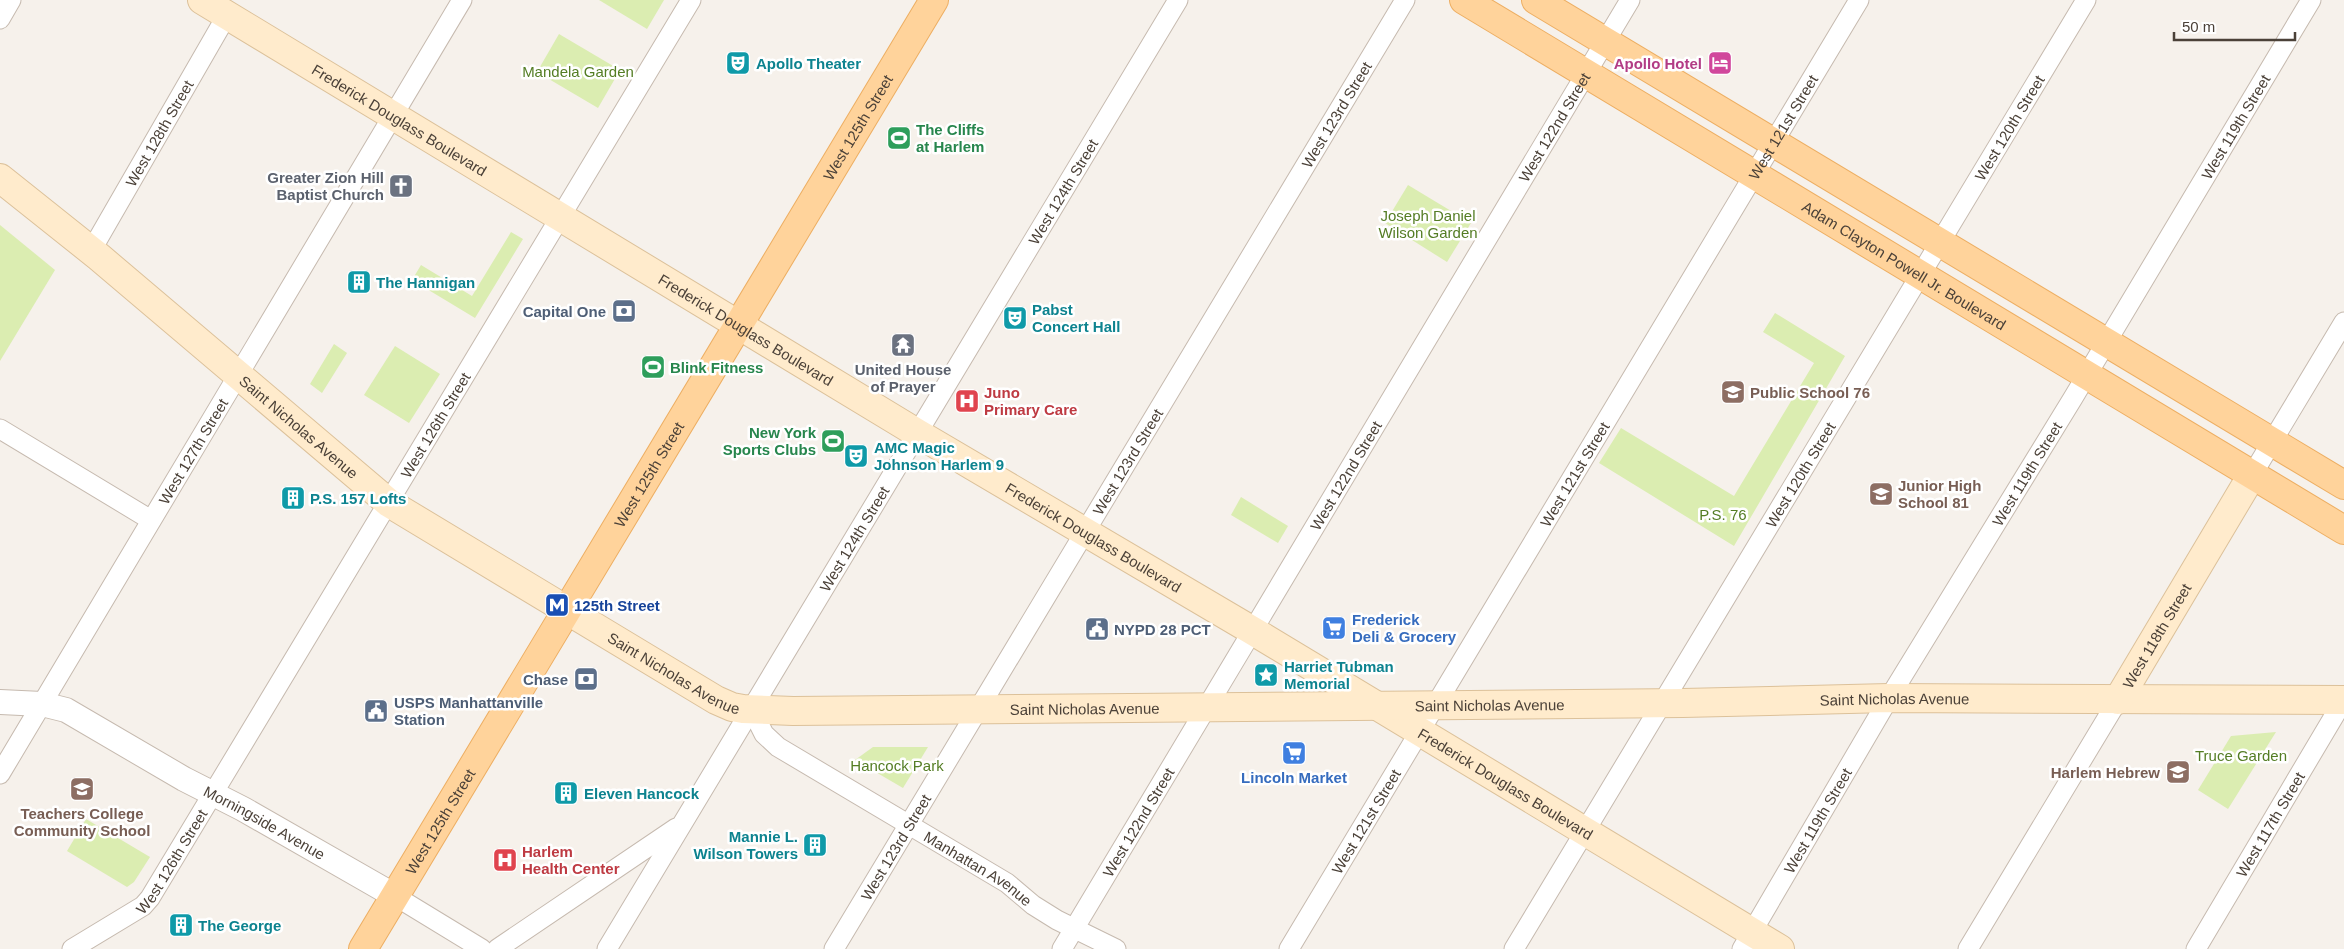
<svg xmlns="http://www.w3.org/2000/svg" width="2344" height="949" font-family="Helvetica,sans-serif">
<rect width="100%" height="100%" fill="#f6f1eb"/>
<g fill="#dbedb1">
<polygon points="599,0 664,0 647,29"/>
<polygon points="559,34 620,70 598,108 537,72"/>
<polygon points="1408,185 1471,223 1447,262 1385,223"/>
<polygon points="0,225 55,270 0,361"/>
<polygon points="511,232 523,239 475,318 412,280 421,265 472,296"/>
<polygon points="1775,313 1845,356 1734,546 1599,463 1621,428 1734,496 1814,363 1763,332"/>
<polygon points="334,344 347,353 322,393 310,384"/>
<polygon points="395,346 440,374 409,423 364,395"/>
<polygon points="1241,497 1288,526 1278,543 1231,515"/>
<polygon points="2276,732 2228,809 2198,790 2231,736"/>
<polygon points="873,747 928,747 903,788 855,760"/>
<polygon points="86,819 150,857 134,882 127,887 67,851"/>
</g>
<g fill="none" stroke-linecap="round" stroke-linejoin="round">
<defs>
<g id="minor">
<polyline points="0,19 11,0"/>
<path id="s1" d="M91,251L227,15"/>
<polyline points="0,429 151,520"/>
<polyline points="2252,475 2344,322"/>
<path id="s2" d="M752,710L764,734L778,747L1007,883L1033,905L1057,920L1116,949"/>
<path id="s3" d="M0,774L462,0"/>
<polyline points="395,896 482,949"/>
<path id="s4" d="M72,949L143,906L150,898L691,0"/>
<polyline points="497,949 676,828"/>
<path id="s5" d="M607,949L1178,0"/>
<path id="s6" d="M834,949L1405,0"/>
<path id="s7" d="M1062,949L1630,0"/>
<path id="s8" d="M1289,949L1859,0"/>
<path id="s9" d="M1514,949L2086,0"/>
<path id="s10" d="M1742,949L1889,698L2073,398L2311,0"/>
<polyline points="1968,949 2118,700"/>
<path id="s11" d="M2196,949L2343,701"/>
</g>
<g id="tertiary">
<path id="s12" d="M0,702L42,704L66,710L184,779L243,809L395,896"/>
</g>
<g id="secondary">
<path id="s13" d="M202,0L917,433L1253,631L1780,949"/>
<path id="s14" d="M0,178L99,257L389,503L716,700L732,707L743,709L793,711L1683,703L1889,698L2344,700"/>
<path id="s15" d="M2118,700L2252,475"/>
</g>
<g id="primary">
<path id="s16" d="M1464,0L2344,530"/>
<polyline points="1536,0 2344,485"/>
<path id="s17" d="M363,949L934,0"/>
</g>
</defs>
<use href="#minor" stroke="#c6baaf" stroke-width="21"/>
<use href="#tertiary" stroke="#c6baaf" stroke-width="26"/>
<use href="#secondary" stroke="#dcc19a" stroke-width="30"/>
<use href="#primary" stroke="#edae62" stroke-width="30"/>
<use href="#minor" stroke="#fff" stroke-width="19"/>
<use href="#tertiary" stroke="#fff" stroke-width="24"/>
<use href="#secondary" stroke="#ffebcc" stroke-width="28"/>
<use href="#primary" stroke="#ffd39b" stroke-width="28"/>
</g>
<defs>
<symbol id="theatre-square" viewBox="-11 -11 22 22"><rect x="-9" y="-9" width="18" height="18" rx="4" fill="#0f9aa8" stroke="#fff"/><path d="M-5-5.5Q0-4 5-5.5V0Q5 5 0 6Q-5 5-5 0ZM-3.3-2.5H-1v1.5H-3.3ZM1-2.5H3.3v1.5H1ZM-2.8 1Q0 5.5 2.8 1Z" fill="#fff"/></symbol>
<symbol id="hotel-square" viewBox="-11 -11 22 22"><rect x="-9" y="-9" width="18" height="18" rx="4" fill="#d1479c" stroke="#fff"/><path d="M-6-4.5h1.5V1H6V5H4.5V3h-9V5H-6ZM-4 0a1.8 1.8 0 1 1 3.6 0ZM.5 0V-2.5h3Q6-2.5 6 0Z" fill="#fff"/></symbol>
<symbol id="stadium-square" viewBox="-11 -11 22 22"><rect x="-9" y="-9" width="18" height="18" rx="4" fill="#2e9e5b" stroke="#fff"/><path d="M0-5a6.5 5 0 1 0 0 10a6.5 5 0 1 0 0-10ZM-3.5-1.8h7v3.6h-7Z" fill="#fff"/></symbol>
<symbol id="church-square" viewBox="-11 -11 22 22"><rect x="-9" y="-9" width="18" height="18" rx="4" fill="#6b7280" stroke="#fff"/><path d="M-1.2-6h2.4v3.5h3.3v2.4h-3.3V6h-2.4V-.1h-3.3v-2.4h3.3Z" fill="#fff"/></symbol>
<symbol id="building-square" viewBox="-11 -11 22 22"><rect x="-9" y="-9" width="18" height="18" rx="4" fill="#0f9aa8" stroke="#fff"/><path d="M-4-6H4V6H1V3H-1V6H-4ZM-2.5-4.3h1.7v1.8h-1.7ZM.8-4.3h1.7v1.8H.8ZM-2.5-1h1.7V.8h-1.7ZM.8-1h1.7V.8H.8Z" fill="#fff"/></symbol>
<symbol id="bank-square" viewBox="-11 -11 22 22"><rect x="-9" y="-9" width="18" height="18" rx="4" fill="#5c6f8a" stroke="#fff"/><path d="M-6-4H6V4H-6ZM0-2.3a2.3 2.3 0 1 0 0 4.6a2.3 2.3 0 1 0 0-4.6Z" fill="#fff"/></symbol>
<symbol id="temple-square" viewBox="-11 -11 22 22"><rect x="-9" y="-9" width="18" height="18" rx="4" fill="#6b7280" stroke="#fff"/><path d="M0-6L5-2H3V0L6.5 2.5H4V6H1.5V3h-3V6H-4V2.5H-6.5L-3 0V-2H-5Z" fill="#fff"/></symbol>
<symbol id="school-square" viewBox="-11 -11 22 22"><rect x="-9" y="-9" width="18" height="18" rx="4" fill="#8d6e63" stroke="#fff"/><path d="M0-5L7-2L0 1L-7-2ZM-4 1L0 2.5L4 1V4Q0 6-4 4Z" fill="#fff"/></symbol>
<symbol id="hospital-square" viewBox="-11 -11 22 22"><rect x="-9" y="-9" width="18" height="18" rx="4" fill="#e0444e" stroke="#fff"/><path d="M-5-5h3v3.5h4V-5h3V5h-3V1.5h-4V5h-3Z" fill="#fff"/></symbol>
<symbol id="metro-square" viewBox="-11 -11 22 22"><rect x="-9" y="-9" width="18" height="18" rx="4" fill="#1a4fb4" stroke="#fff"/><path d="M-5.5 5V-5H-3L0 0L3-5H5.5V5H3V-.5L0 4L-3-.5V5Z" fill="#fff"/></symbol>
<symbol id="supermarket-square" viewBox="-11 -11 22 22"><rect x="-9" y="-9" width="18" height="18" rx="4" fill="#3f7fe0" stroke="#fff"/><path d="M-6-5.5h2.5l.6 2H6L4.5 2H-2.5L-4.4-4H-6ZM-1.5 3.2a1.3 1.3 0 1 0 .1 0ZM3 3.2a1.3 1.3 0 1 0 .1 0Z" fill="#fff"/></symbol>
<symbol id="civic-square" viewBox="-11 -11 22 22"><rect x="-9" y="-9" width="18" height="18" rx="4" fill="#5c6f8a" stroke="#fff"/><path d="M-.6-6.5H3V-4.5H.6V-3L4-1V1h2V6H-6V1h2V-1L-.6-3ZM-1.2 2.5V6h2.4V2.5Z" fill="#fff"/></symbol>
<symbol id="sight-square" viewBox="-11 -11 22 22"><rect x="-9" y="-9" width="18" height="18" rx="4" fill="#0f9aa8" stroke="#fff"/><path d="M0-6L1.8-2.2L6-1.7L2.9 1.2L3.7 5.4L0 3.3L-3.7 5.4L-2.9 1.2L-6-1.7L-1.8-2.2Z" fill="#fff"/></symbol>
</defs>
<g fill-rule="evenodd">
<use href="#theatre-square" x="724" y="49" width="28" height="28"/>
<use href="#hotel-square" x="1706" y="49" width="28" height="28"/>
<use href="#stadium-square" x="885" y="124" width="28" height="28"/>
<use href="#church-square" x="387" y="172" width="28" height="28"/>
<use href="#building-square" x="345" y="268" width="28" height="28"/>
<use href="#bank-square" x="610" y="297" width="28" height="28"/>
<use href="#theatre-square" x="1001" y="304" width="28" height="28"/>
<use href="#temple-square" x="889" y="331" width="28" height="28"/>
<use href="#stadium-square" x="639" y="353" width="28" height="28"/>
<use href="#school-square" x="1719" y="378" width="28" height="28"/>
<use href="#hospital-square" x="953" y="387" width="28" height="28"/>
<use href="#stadium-square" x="819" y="427" width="28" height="28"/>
<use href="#theatre-square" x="842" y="442" width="28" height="28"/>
<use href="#school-square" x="1867" y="480" width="28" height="28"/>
<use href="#building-square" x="279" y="484" width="28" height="28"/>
<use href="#metro-square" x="543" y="591" width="28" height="28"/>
<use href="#supermarket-square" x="1320" y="614" width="28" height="28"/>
<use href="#civic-square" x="1083" y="615" width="28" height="28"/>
<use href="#sight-square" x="1252" y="661" width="28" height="28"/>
<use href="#bank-square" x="572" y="665" width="28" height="28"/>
<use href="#civic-square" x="362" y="697" width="28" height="28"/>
<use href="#supermarket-square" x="1280" y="739" width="28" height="28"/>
<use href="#school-square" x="2164" y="758" width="28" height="28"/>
<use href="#school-square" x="68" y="775" width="28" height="28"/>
<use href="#building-square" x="552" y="779" width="28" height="28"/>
<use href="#building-square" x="801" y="831" width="28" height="28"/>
<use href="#hospital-square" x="491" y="846" width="28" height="28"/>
<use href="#building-square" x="167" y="911" width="28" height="28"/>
</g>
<g text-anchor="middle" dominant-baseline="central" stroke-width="5" stroke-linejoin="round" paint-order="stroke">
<g font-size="15" font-weight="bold" fill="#0d838f" stroke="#fff" text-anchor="start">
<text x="756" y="63">Apollo Theater</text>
<text x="376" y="282">The Hannigan</text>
<text x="1032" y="309">Pabst<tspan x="1032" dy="17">Concert Hall</tspan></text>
<text x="874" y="447">AMC Magic<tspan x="874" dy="17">Johnson Harlem 9</tspan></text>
<text x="310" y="498">P.S. 157 Lofts</text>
<text x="1284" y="666">Harriet Tubman<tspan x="1284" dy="17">Memorial</tspan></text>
<text x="584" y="793">Eleven Hancock</text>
<text x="798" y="836" text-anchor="end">Mannie L.<tspan x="798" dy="17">Wilson Towers</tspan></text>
<text x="198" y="925">The George</text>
</g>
<g font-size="15" font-weight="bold" fill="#b23c85" stroke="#fff" text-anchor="end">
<text x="1702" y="63">Apollo Hotel</text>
</g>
<g font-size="15" fill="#547d24" stroke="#fff">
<text x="578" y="71">Mandela Garden</text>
<text x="1428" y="215">Joseph Daniel<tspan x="1428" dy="17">Wilson Garden</tspan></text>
<text x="1723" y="514">P.S. 76</text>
<text x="2241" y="755">Truce Garden</text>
<text x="897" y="765">Hancock Park</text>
</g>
<g font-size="15" fill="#4b4138" stroke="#fff">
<text stroke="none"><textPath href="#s6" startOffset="974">West 123rd Street</textPath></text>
<text stroke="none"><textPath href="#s13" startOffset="231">Frederick Douglass Boulevard</textPath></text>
<text stroke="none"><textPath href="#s17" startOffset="959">West 125th Street</textPath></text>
<text stroke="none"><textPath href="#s7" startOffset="958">West 122nd Street</textPath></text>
<text stroke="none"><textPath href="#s8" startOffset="959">West 121st Street</textPath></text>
<text stroke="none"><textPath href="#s10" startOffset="959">West 119th Street</textPath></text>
<text stroke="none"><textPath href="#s9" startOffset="959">West 120th Street</textPath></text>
<text stroke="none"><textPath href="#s1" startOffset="136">West 128th Street</textPath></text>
<text stroke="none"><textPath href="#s5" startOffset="884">West 124th Street</textPath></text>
<text stroke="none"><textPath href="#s16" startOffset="514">Adam Clayton Powell Jr. Boulevard</textPath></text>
<text stroke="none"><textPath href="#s13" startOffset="636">Frederick Douglass Boulevard</textPath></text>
<text stroke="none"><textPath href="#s4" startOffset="646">West 126th Street</textPath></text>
<text stroke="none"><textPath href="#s14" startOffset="389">Saint Nicholas Avenue</textPath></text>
<text stroke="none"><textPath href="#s3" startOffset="376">West 127th Street</textPath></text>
<text stroke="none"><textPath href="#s6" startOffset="569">West 123rd Street</textPath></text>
<text stroke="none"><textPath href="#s8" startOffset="554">West 121st Street</textPath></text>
<text stroke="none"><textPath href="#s10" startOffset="554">West 119th Street</textPath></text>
<text stroke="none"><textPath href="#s17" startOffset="554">West 125th Street</textPath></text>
<text stroke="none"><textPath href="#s7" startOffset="552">West 122nd Street</textPath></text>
<text stroke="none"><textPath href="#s9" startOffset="554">West 120th Street</textPath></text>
<text stroke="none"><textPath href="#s13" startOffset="1041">Frederick Douglass Boulevard</textPath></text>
<text stroke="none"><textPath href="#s5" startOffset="479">West 124th Street</textPath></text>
<text stroke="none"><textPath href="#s15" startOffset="75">West 118th Street</textPath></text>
<text stroke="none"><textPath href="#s14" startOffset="839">Saint Nicholas Avenue</textPath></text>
<text stroke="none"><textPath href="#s14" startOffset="2069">Saint Nicholas Avenue</textPath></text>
<text stroke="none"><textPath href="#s14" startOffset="1664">Saint Nicholas Avenue</textPath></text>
<text stroke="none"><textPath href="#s14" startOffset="1259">Saint Nicholas Avenue</textPath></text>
<text stroke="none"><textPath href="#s13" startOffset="1521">Frederick Douglass Boulevard</textPath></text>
<text stroke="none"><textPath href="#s10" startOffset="149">West 119th Street</textPath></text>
<text stroke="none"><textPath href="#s12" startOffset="295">Morningside Avenue</textPath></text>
<text stroke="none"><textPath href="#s17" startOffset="149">West 125th Street</textPath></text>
<text stroke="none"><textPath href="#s7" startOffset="148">West 122nd Street</textPath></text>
<text stroke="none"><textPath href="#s8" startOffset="149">West 121st Street</textPath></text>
<text stroke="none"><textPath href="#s11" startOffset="145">West 117th Street</textPath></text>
<text stroke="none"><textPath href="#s6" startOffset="119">West 123rd Street</textPath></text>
<text stroke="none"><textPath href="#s4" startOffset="136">West 126th Street</textPath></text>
<text stroke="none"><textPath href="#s2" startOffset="280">Manhattan Avenue</textPath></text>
</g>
<g font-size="15" font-weight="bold" fill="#27864d" stroke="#fff" text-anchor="start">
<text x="916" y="129">The Cliffs<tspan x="916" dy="17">at Harlem</tspan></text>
<text x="670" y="367">Blink Fitness</text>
<text x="816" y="432" text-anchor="end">New York<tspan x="816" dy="17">Sports Clubs</tspan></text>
</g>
<g font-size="15" font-weight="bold" fill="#5b616d" stroke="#fff" text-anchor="end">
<text x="384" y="177">Greater Zion Hill<tspan x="384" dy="17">Baptist Church</tspan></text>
<text x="903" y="369" text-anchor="middle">United House<tspan x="903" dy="17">of Prayer</tspan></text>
</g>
<g font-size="15" font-weight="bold" fill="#4e5e75" stroke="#fff" text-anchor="end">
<text x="606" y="311">Capital One</text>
<text x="1114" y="629" text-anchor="start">NYPD 28 PCT</text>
<text x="568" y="679">Chase</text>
<text x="394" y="702" text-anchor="start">USPS Manhattanville<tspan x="394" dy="17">Station</tspan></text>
</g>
<g font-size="15" font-weight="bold" fill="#be3a42" stroke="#fff" text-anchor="start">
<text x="984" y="392">Juno<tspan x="984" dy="17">Primary Care</tspan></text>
<text x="522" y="851">Harlem<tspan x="522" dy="17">Health Center</tspan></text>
</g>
<g font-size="15" font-weight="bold" fill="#785e54" stroke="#fff" text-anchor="start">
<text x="1750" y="392">Public School 76</text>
<text x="1898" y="485">Junior High<tspan x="1898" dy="17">School 81</tspan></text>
<text x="2160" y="772" text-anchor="end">Harlem Hebrew</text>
<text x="82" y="813" text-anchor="middle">Teachers College<tspan x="82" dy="17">Community School</tspan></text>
</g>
<g font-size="15" font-weight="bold" fill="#164399" stroke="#fff" text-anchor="start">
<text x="574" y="605">125th Street</text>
</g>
<g font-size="15" font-weight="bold" fill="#366cbe" stroke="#fff" text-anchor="start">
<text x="1352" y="619">Frederick<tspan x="1352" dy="17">Deli &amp; Grocery</tspan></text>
<text x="1294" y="777" text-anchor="middle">Lincoln Market</text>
</g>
</g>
<path d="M2174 32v8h121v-8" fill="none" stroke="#4b4138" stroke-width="2.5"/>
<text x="2182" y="32" font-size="15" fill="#4b4138" stroke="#ffffff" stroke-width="4" paint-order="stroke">50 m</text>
</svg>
